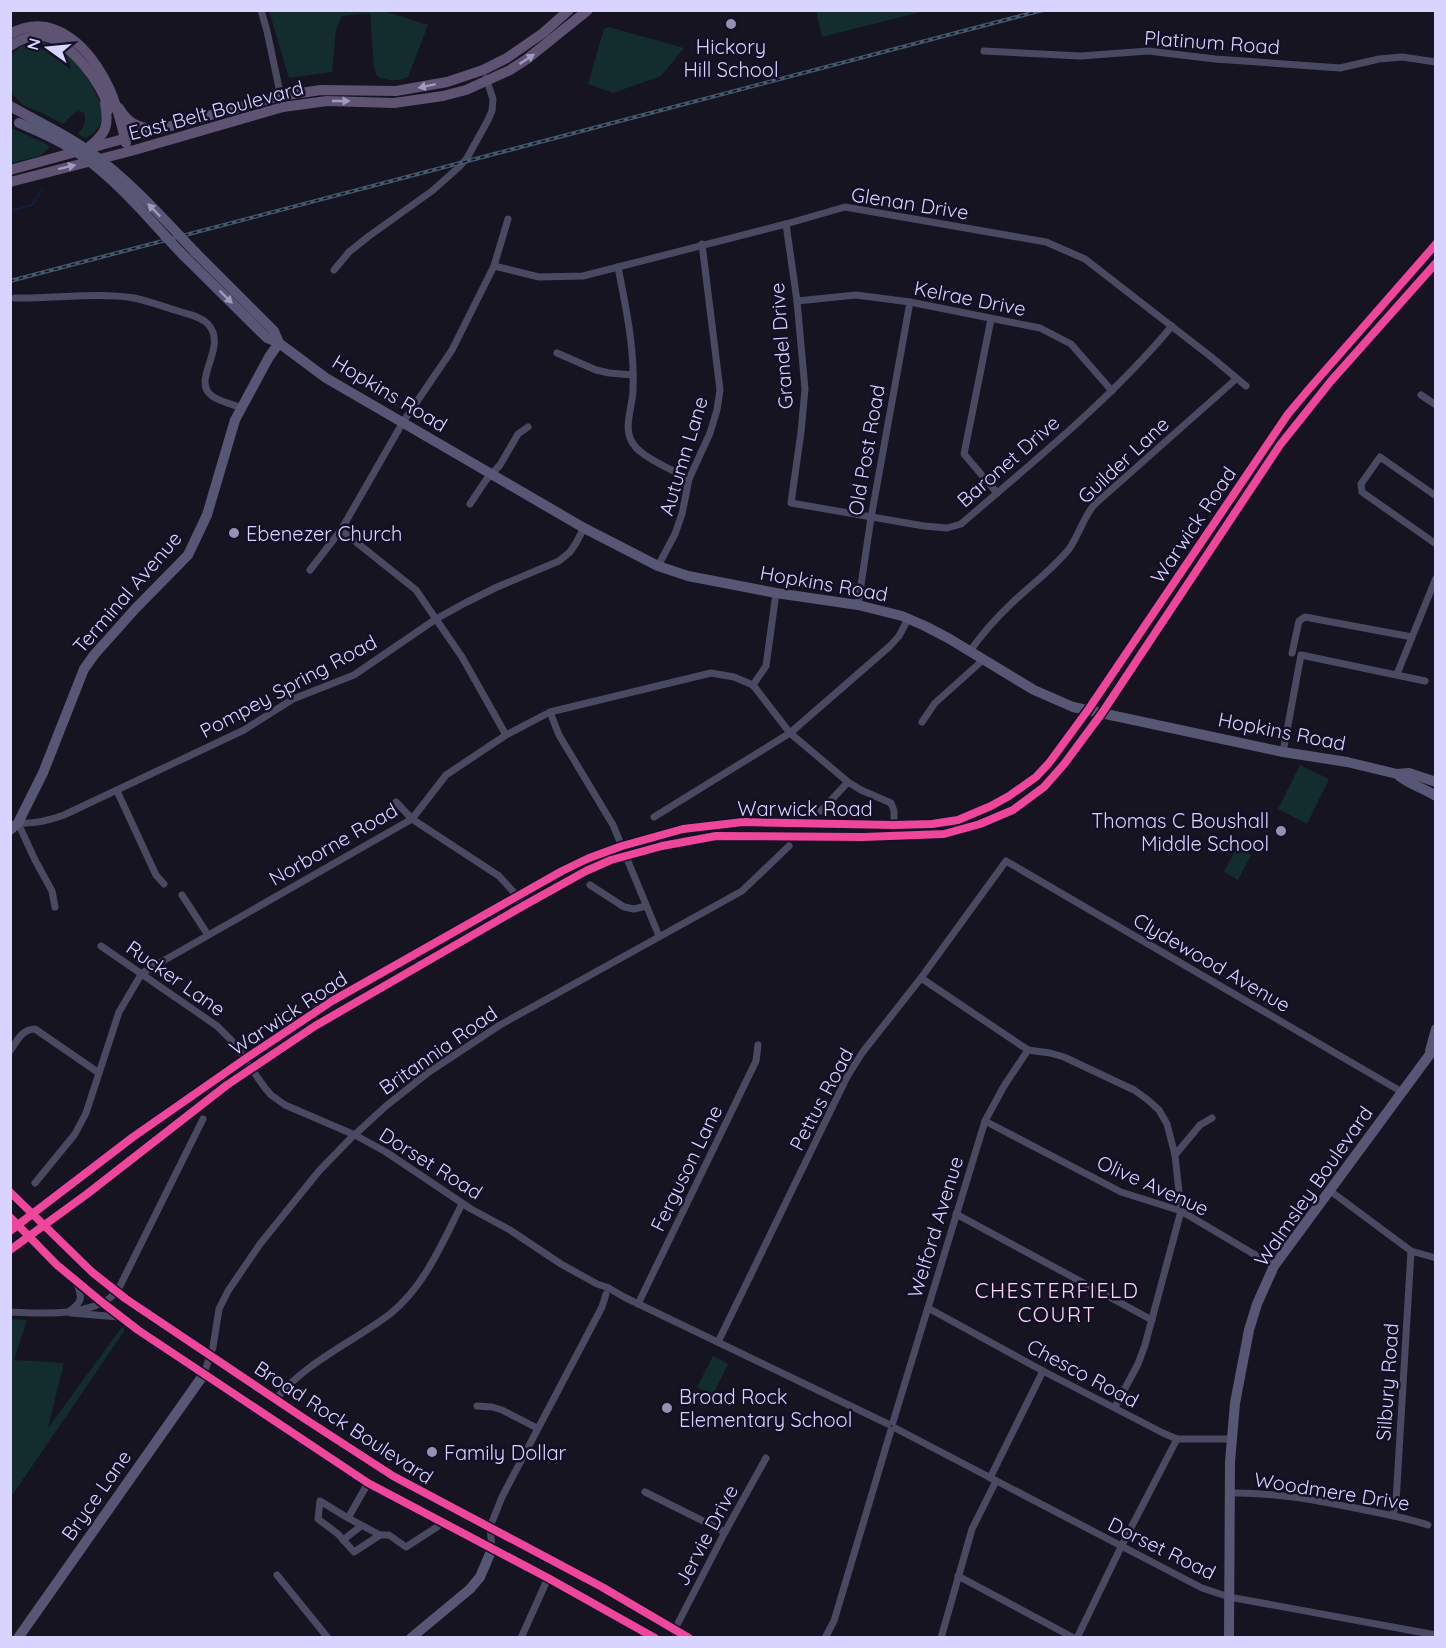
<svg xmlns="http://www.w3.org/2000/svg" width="1446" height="1648" font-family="Quicksand,sans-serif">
<rect width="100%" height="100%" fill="#161421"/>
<g fill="#132c2d">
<path d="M269,11H384L428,25L408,77C397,82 387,81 377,76L374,68L370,13L342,16L336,30L332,72L289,78Z"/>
<polygon points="925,11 822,37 816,11 925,10"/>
<polygon points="609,27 684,48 661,76 613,93 588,84 604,29"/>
<path d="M39,41C47,41 54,43 61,48C74,56 102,97 103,113C104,124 94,135 85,138L78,134C83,127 87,122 84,113L78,111L71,116L63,124L40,112L24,106L11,93C11,63 2,47 39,41Z"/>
<polygon points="11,128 43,142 50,147 40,156 11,163"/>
<polygon points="1300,765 1329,779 1307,824 1278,809"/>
<polygon points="1237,847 1251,855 1238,880 1224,872"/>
<polygon points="11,1319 27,1320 14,1360 64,1363 48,1428 122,1327 125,1330 11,1497"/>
<polygon points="713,1356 728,1364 713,1395 697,1387"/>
</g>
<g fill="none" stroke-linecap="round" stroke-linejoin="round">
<polyline stroke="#0d2144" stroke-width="1.5" points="10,211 32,205 42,190"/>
<g stroke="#4a4962" stroke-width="7">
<polyline points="261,10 267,31 283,107"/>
<polyline points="984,51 1081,56 1148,51 1215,59 1340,68 1379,59 1402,57 1436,62"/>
<path d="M786,224L797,301L805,389L801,432L791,503L924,526L947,528L961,524C1034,461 1110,400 1172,326"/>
<polyline points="494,266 539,277 583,276 786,224 845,207 1046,242 1085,259 1210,356 1246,386"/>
<path d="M618,267C626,308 635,350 633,391C632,409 622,430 634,445C643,458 675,471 689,479"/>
<polyline points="334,270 349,252 369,236 432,191 459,167 467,158 487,122 492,111 493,99 486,78"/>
<path d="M15,298C52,299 98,292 134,298C149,301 164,307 178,311C188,314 200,316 208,324C229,347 190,380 212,396C220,402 233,404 242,408"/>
<polyline points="797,301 856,295 910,302 1040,328 1071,344 1112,391"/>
<polyline points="991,319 964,454 997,493"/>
<polyline points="557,353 596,370 609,373 633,375"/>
<polyline points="1421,395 1436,405"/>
<polyline points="1436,496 1380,457 1361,484 1362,492 1436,544"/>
<polyline points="470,504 486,480 500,465 518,434 528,427"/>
<polyline points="341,530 416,590 462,657 506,735"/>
<polyline points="658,566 675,534 682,514 689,479 710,433 717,410 720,390 702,244"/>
<polyline points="310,570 341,530 403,422 452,350 494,266 508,219"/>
<polyline points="858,605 871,518 910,302"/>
<path d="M970,651C982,634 996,618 1012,603C1031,585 1053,569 1069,549C1079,535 1083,518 1094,505L1236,379"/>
<polyline points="1292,653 1299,621 1305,617 1412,637"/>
<polyline points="1397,674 1436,578"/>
<polyline points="753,685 790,733 848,782 861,790 891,803 894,811 894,836"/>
<polyline points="753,685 766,666 776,593"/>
<polyline points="550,712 559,735 613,825 659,936"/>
<polyline points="922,722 935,703 983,660"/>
<polyline points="1283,752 1301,655 1425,681"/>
<polyline points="117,791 156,875 164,884"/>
<polyline points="396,802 412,819 499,876 518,897 523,906"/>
<polyline points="821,811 848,782"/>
<polyline points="654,817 790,733 890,646 899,636 908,619"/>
<polyline points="590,885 624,907 634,909 646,906"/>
<polyline points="182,895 208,935"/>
<path d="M55,907L52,891L35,860L18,823C35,824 48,821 64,815L244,730L293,699L354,675L436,619L465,603L495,588L559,561L570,552L576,543L584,528"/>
<polyline points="101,946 217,1026 232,1041 265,1088 271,1095 285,1105 355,1135 386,1152 471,1209 510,1230 561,1264 597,1284 609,1288"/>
<polyline points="921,978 1028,1050 1050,1053 1064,1057 1134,1090 1148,1100 1159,1110 1167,1124 1175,1155 1181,1211 1145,1345 1138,1364 1115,1407"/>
<path d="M10,1051C17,1041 22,1029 35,1029L99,1073"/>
<polyline points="985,1121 1121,1192 1181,1211 1274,1266"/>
<polyline points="1175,1155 1200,1125 1212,1118"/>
<polyline points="35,1183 75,1134 86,1113 119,1012 142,973 412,819 446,775 506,735 550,712 711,673 734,677 753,685"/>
<polyline points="1329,1190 1411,1251 1436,1258"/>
<polyline points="956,1214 1152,1320"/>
<polyline points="612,1290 624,1297 888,1424"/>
<polyline points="638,1304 756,1061 758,1045"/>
<polyline points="928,1308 1043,1371 1163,1433 1177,1439 1231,1439"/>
<path d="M71,1310C83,1301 82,1297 77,1284"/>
<path d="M10,1312C41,1313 73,1316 102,1303C107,1301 112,1296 117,1292L203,1119"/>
<polyline points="71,1313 119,1317"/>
<polyline points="718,1342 847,1077 862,1053 921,978 1006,861 1402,1092"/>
<polyline points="204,1374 213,1347 219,1309 228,1291 260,1244 319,1171 350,1139 386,1106 429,1072 500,1025 742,891 789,846"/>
<path d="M276,1399C306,1362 353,1342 390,1314C425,1286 442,1243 462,1204"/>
<polyline points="477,1406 492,1407 502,1410 537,1428"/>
<polyline points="893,1422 985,1121 1004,1086 1028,1050"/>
<polyline points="895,1428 1202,1588 1229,1597 1436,1635"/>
<polyline points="990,1478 1043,1371"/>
<polyline points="645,1492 725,1532"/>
<path d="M1230,1493C1273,1492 1314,1500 1355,1508C1379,1513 1404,1517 1428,1525"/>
<polyline points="1393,1515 1396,1502 1411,1251"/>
<polyline points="348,1518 380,1535 354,1552 338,1534 318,1519 320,1501 348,1518 368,1483"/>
<polyline points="380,1535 389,1535 406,1547 437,1527 442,1522"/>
<polyline points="343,1540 361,1526"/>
<polyline points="492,1549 490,1527 502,1497 602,1307 606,1294"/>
<polyline points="277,1575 328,1638"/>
<polyline points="958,1576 1074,1638"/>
<polyline points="675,1629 725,1532 766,1458"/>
<polyline points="521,1638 548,1578"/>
<polyline points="825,1638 834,1621 891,1430"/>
<polyline points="941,1638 972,1529 996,1481"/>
<polyline points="1077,1638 1121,1547 1177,1439"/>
</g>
<g stroke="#575674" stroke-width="10">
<polyline points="195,252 274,331 279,343"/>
<polyline points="184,256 267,338 279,343 326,378 462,457 584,528 658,566 688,576 776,593 858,605 902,616 925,626 948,638 1034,690 1073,707 1283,752 1347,762 1397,774 1409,773 1436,782"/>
<path d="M1397,774C1409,785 1422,787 1436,796"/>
<polyline points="10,830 18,823 43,773 84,669 94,655 135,609 188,555 207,515 235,420 269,357 279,343"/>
<polyline points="1430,1051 1436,1029"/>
<polyline points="10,1231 133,1137 245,1059 332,1001 562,871 589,858 622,846 683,829 743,822 894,825 932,824 958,820 991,806 1009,796 1036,777 1049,763 1088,710 1288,414 1309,389 1436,244"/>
<polyline points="10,1250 87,1194 227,1085 315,1026 523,906 586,871 611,860 662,846 716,836 863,837 944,834 980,824 1013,810 1044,787 1065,763 1102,713 1280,445 1331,381 1436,263"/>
<polyline points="18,1638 204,1374"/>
<polyline points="411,1638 470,1589 480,1577 492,1549"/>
<polyline points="1229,1638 1230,1462 1235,1403 1249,1330 1257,1304 1274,1266 1436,1046"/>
</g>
<g stroke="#5e5373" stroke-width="10">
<path d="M10,34C56,9 92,51 110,90C117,106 122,126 126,143"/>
<path d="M10,46C42,25 61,39 83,64C94,77 104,92 109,109"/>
<polyline points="10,106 30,117"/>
<path d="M119,108C127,122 136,127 152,129"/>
<path d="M89,147C107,133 109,125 105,103"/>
<polyline points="10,170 280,96 321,90 396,91 447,82 483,70 507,58 543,33 569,10"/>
<polyline points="10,182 131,151 283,107 327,101 394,103 443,96 466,90 510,70 527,59 588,10"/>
<polyline points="10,1192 92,1272 126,1299 305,1419 393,1476 602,1587 689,1638"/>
<polyline points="10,1217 57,1265 103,1303 138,1330 368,1483 548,1578 655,1638"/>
</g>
<defs>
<polyline id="rail" points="10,281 1043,10"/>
</defs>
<use href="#rail" stroke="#43596b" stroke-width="4"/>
<use href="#rail" stroke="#130f26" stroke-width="1.5" stroke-dasharray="4.5" stroke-linecap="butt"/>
<g stroke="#575674" stroke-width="10">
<path d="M30,117C51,128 71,138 90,152C129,180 162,217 195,252"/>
<path d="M19,123C42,133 65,143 85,158C122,185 152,223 184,256"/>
</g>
<defs>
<g id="cycleway">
<polyline points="10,1192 92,1272 126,1299 305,1419 393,1476 602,1587 689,1638"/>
<polyline points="10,1217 57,1265 103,1303 138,1330 368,1483 548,1578 655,1638"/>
<polyline points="10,1231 133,1137 245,1059 332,1001 562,871 589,858 622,846 683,829 743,822 894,825 932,824 958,820 991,806 1009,796 1036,777 1049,763 1088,710 1288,414 1309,389 1436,244"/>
<polyline points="10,1250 87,1194 227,1085 315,1026 523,906 586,871 611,860 662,846 716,836 863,837 944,834 980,824 1013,810 1044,787 1065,763 1102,713 1280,445 1331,381 1436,263"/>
</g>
</defs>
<use href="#cycleway" stroke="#130f26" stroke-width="11"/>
<use href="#cycleway" stroke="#ed469a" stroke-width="8"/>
</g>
<defs><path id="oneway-solid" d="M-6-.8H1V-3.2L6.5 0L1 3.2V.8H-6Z" transform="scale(1.5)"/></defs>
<g fill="#a29ac0">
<use href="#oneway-solid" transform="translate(527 59) rotate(-33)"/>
<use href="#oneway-solid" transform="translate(427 86) rotate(168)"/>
<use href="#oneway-solid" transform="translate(341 101)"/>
<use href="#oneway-solid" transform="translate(67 167) rotate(-14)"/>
</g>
<g fill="#9e9bc0">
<use href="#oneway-solid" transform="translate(154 210) rotate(-134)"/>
<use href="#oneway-solid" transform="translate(226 297) rotate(45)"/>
</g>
<g fill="#9591b1" stroke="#130f26" stroke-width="2">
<circle cx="731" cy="24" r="6"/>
<circle cx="234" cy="533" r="6"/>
<circle cx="1281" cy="831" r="6"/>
<circle cx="667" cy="1408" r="6"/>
<circle cx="432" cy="1452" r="6"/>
</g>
<g text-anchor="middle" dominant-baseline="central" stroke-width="5" stroke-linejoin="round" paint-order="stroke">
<g font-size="20" fill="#d9d4ff" stroke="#130f26">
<text transform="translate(1212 42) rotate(4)">Platinum Road</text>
<text transform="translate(216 110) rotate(-15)">East Belt Boulevard</text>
<text transform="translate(910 203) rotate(9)">Glenan Drive</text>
<text transform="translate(970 298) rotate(11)">Kelrae Drive</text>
<text transform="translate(781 346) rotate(-94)">Grandel Drive</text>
<text transform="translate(390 393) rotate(31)">Hopkins Road</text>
<text transform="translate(866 450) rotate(-80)">Old Post Road</text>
<text transform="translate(683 456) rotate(-73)">Autumn Lane</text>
<text transform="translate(1123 460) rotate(-43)">Guilder Lane</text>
<text transform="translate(1008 461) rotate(-41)">Baronet Drive</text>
<text transform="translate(1193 525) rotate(-56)">Warwick Road</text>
<text transform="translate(824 583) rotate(10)">Hopkins Road</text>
<text transform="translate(127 592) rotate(-49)">Terminal Avenue</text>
<text transform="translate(288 686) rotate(-28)">Pompey Spring Road</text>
<text transform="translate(1282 731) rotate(11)">Hopkins Road</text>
<text x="805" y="808">Warwick Road</text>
<text transform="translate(333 844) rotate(-30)">Norborne Road</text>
<text transform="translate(1212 962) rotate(30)">Clydewood Avenue</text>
<text transform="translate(176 978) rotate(35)">Rucker Lane</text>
<text transform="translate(288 1013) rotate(-33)">Warwick Road</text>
<text transform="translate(438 1050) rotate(-35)">Britannia Road</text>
<text transform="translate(821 1099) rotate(-62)">Pettus Road</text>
<text transform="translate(431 1163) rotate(32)">Dorset Road</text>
<text transform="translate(686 1168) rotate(-64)">Ferguson Lane</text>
<text transform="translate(1153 1185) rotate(24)">Olive Avenue</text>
<text transform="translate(1313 1186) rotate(-55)">Walmsley Boulevard</text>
<text transform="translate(935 1227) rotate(-73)">Welford Avenue</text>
<text transform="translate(1083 1373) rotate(28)">Chesco Road</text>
<text transform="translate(1387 1382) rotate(-86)">Silbury Road</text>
<text transform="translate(344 1422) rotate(33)">Broad Rock Boulevard</text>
<text transform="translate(1332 1491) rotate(9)">Woodmere Drive</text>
<text transform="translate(96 1495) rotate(-55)">Bryce Lane</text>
<text transform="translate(706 1535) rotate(-62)">Jervie Drive</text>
<text transform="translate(1162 1548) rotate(26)">Dorset Road</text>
</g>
<g font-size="20" fill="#d9d4ff" stroke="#130f26" text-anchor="start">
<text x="731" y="46" text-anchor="middle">Hickory<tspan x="731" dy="23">Hill School</tspan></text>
<text x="246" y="533">Ebenezer Church</text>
<text x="1269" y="820" text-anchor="end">Thomas C Boushall<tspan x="1269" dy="23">Middle School</tspan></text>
<text x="679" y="1396">Broad Rock<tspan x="679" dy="23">Elementary School</tspan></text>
<text x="444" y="1452">Family Dollar</text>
</g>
<g font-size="21" letter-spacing="1.5" fill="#ffd6f0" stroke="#130f26">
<text x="1057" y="1290">CHESTERFIELD<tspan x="1057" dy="24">COURT</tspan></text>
</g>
</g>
<rect width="1446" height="1648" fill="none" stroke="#d9d4ff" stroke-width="24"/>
<g transform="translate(48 48) rotate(285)" stroke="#130f26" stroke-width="4.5" paint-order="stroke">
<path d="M0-4.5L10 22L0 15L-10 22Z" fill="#d9d4ff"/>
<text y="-9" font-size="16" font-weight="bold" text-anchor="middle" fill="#d9d4ff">N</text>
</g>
</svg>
